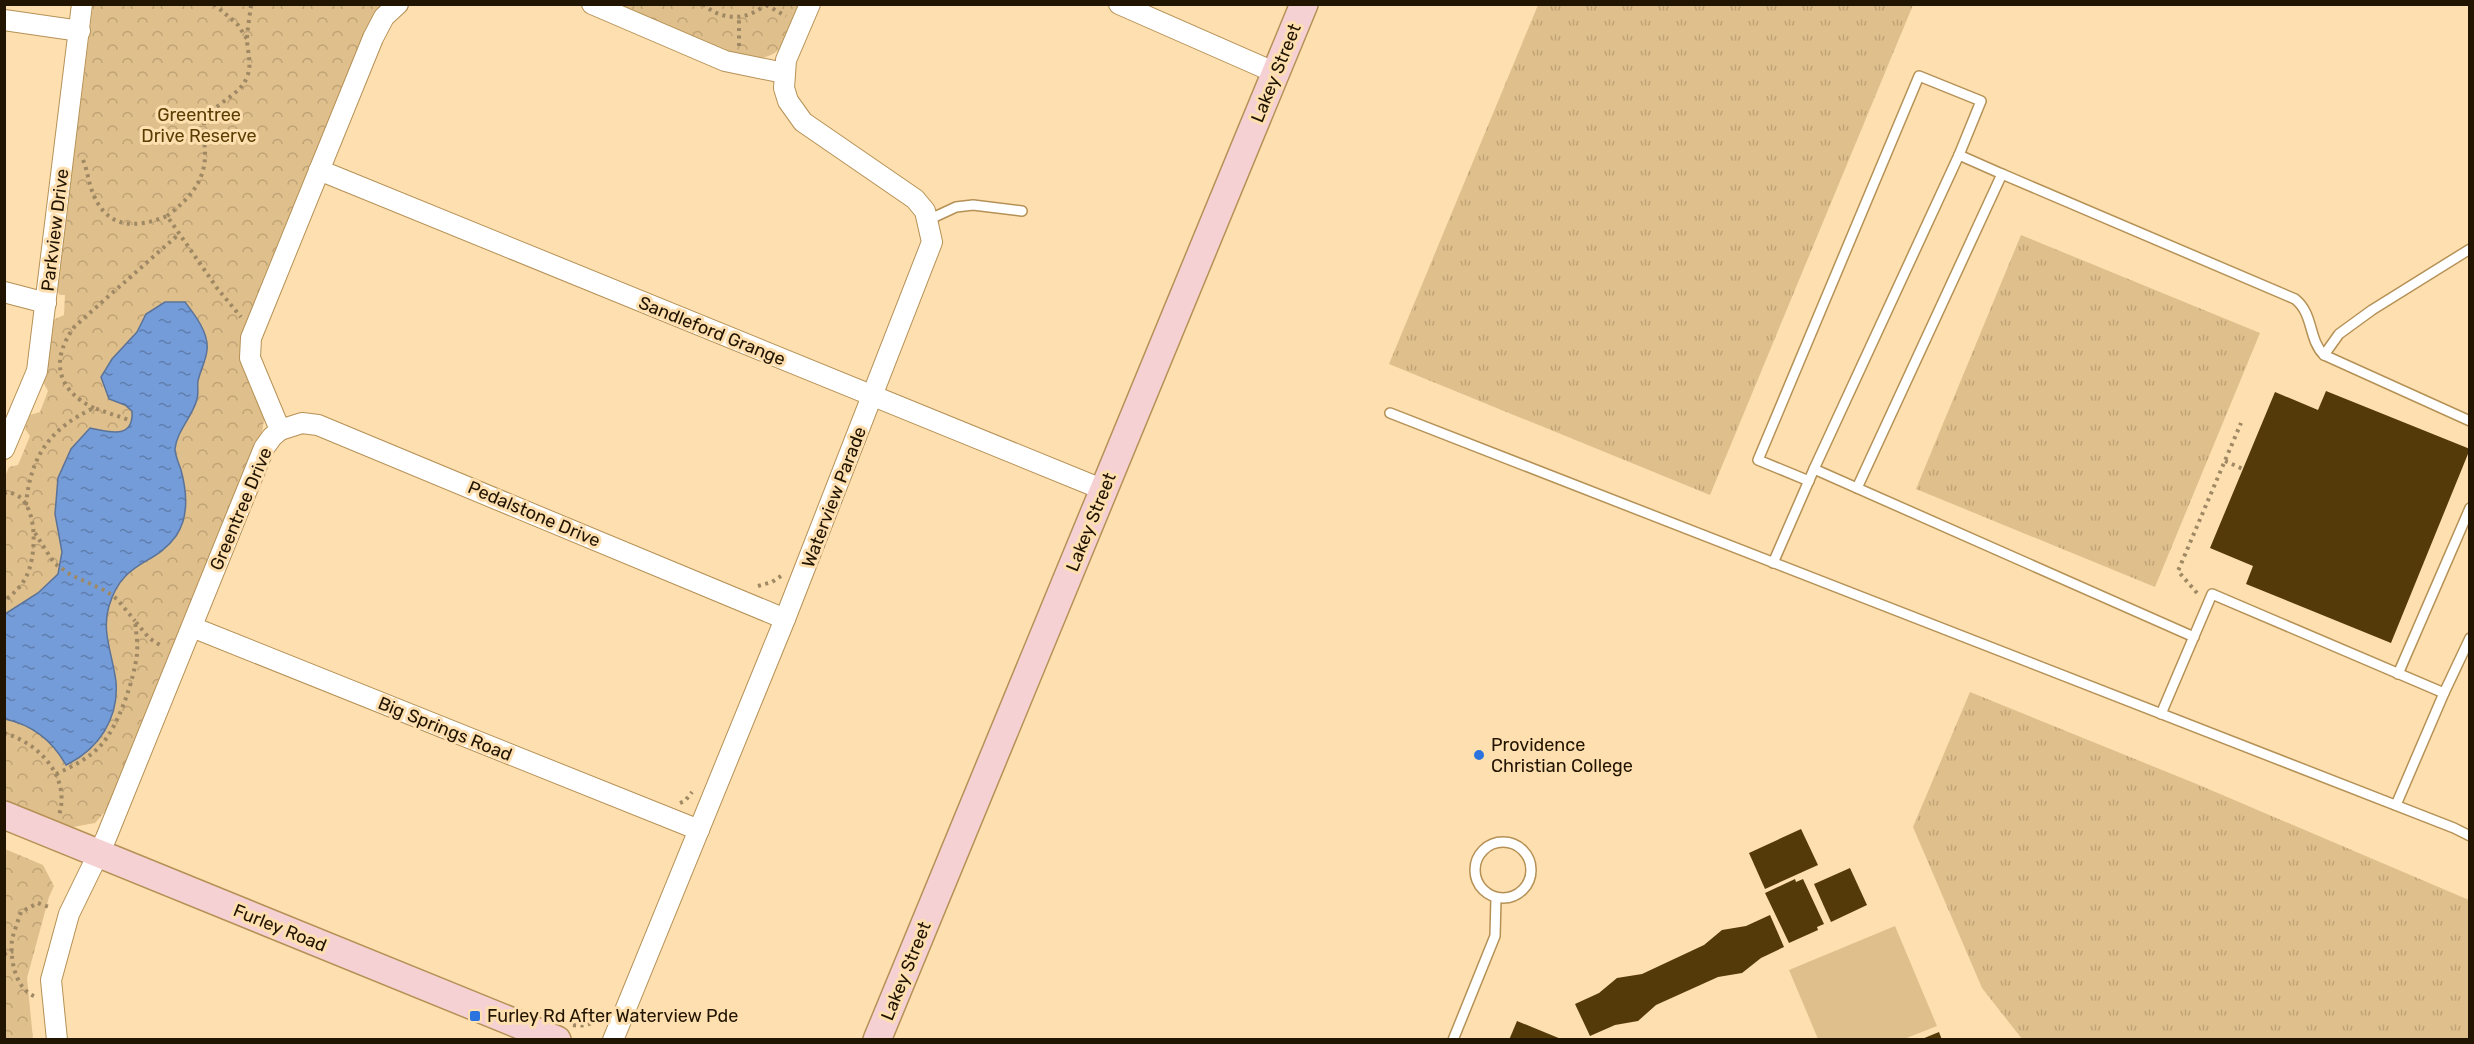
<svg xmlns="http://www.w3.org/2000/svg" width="2474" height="1044" font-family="Rubik,sans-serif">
<defs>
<pattern id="grass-tufts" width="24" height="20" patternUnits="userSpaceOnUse" patternTransform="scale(1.5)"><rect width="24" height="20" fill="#dfbf8b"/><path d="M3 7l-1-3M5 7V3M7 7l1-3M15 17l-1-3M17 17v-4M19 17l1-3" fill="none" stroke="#bfa376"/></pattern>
<pattern id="park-crowns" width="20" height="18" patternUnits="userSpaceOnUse" patternTransform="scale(1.5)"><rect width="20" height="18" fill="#dfbf8b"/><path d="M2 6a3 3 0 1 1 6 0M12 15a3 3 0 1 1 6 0" fill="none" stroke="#bfa376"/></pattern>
<pattern id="water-ripples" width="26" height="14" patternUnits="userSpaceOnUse" patternTransform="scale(1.5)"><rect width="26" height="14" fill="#749cd9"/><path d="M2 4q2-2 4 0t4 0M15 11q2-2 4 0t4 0" fill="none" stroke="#5f7eae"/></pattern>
</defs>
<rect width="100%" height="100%" fill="#fedfaf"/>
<g fill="url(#grass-tufts)">
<polygon points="1538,5 1913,5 1710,495 1389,364"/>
<polygon points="2021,235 2260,333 2155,587 1916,489"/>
<polygon points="1970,692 2199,785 2469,900 2469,1039 2022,1039 1982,988 1913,827"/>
</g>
<g fill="url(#park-crowns)">
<polygon points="93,5 384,5 243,339 264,420 261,438 110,806 95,823 73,827 5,800 4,479 9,467 18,465 30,436 25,429 30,415 40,412 48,391 43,382 47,371 53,320 64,315 65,295 60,295 57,291"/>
<path d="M624,5H803C788,35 785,63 744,58L627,10Z"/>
<polygon points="5,849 43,865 54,886 49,897 27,978 33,1039 5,1039"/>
</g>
<polygon fill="#dfbf8b" points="1895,926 1937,1026 1904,1039 1818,1039 1789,970"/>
<path fill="url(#water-ripples)" stroke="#5b7398" stroke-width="1.5" d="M165,302H185C195,315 209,333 207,350C206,361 200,371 198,381C197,387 199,393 197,399C193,416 177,430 175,449C175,455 179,464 181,470C187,492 189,517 176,536C154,567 123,559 109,606C101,631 113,656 116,682C119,718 99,749 66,765C52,740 33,725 5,719V614L38,593L58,574L62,552L55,514L58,478L71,449L90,428C109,432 134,440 132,411L125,405L109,399L101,377L112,359L137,332L146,314Z"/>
<g fill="#543a09">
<polygon points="2326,391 2470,449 2391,643 2246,584 2253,566 2210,548 2275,392 2318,410"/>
<polygon points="1801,829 1818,865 1765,889 1749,853"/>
<polygon points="1850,868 1867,905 1831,922 1814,884"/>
<polygon points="1795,879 1796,882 1803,879 1824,924 1817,927 1818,930 1789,943 1765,893"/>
<polygon points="1770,915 1784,947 1761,958 1742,973 1718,977 1656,1005 1638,1021 1615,1025 1590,1036 1575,1004 1599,993 1617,978 1642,974 1704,945 1722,930 1746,926"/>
<polygon points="1517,1021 1561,1039 1561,1040 1509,1040"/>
<polygon points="1939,1032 1942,1040 1922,1040 1922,1039"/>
</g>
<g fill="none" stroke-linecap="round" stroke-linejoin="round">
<defs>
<g id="lane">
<path d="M2002,174L2295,299C2314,314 2308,339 2324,355L2470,421"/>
<polyline points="928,220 956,207 973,205 1022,211"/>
<polyline points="2324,355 2339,334 2372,310 2470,249"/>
<polyline points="1390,413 2454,828 2470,836"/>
<polyline points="1814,469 1959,155 2002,174 1857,488"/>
<polyline points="1809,481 1758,460 1919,76 1981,101 1959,155"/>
<polyline points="1773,563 1814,469 2194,637"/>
<polyline points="2398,674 2470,508"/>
<polyline points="2444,693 2470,638"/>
<polyline points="2161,714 2212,594 2444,693 2396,805"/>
<circle cx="1503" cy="870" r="28"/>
<polyline points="1453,1040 1495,936 1496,898"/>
</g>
<g id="street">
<polyline points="592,4 725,61 784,73"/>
<polyline points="1119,4 1276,73"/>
<polyline points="4,20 80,31"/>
<polyline points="319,170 1104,490"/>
<polyline points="4,292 46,303"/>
<polyline points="280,430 302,423 318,425 785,619"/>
<polyline points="4,449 37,371 82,4"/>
<polyline points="192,627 699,830"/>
<polyline points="57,1040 51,980 69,914 106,838 264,448 272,437 280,430 250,358 251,338 373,38 384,17 398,4"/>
<polyline points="613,1040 785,619 932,242 925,211 915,199 803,122 788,101 784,88 786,60 810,4"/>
</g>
<g id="secondary">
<polyline points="4,815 557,1040"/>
<polyline points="877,1040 1304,4"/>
</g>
</defs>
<use href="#lane" stroke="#b59156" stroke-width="12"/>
<use href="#street" stroke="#b59156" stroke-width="22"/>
<use href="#secondary" stroke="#b59156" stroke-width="30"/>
<g stroke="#9f8864" stroke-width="4" stroke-dasharray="3 4.5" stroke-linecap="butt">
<polyline points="214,4 238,25 247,39"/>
<path d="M703,4C721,21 748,21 766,4"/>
<polyline points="766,5 786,16"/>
<polyline points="739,46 739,17"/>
<path d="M83,160C87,169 88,179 91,188C104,228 133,230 167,216L217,288L241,317"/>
<path d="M167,216C189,199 206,181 205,152C205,143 202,133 204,124C211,103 239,98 247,77C252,65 248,54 247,41C247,29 250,16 251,4"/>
<path d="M94,408C56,390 50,359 75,326L179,234"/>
<polyline points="2225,461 2243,469"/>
<path d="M4,493L8,492C12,493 17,495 21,498C38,514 36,558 26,577C21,587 13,594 4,601"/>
<path d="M26,505C30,457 50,428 94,408L129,420"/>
<polyline points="35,533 54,563 71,575 106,591 117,599 135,621"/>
<polyline points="758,586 772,582 781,576"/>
<polyline points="2197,593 2178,571 2241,423"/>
<path d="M4,733C39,743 71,777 59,815"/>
<path d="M56,774C73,766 90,758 102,744C119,724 134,680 137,654C138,643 136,632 135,621L149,638L163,647"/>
<polyline points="680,803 685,801 692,792"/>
<polyline points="4,954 13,951"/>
<path d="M34,996C15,988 10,959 12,940C14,931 18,921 21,912L38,903L52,908"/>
<path d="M573,1025C584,1027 593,1024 602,1016"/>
</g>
<use href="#lane" stroke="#fff" stroke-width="9"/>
<use href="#street" stroke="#fff" stroke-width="20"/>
<use href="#secondary" stroke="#f6d1d3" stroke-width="27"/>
</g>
<g fill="#2b74e0" stroke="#fedfaf" stroke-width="2">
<circle cx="1479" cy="755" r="6"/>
<rect x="469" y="1010" width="12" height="12" rx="3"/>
</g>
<g text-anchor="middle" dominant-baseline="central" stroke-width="6" stroke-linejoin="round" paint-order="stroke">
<g font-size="18" fill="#211400" stroke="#fedfaf">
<text transform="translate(1276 73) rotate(-68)">Lakey Street</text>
<text transform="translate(55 230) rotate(-83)">Parkview Drive</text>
<text transform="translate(712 331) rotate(22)">Sandleford Grange</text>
<text transform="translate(834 497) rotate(-69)">Waterview Parade</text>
<text transform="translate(241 509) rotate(-67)">Greentree Drive</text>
<text transform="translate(534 514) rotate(23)">Pedalstone Drive</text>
<text transform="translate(1091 522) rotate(-68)">Lakey Street</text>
<text transform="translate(445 729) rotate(22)">Big Springs Road</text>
<text transform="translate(280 928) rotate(22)">Furley Road</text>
<text transform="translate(906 971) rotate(-68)">Lakey Street</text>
</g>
<g font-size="18" fill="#5a3d02" stroke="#fedfaf">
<text x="199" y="115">Greentree<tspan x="199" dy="21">Drive Reserve</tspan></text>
</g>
<g font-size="18" fill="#211400" stroke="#fedfaf" text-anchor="start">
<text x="1491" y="745">Providence<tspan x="1491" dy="21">Christian College</tspan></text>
<text x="487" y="1016">Furley Rd After Waterview Pde</text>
</g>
</g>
<rect width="2474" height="1044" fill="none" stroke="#211400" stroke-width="12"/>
</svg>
